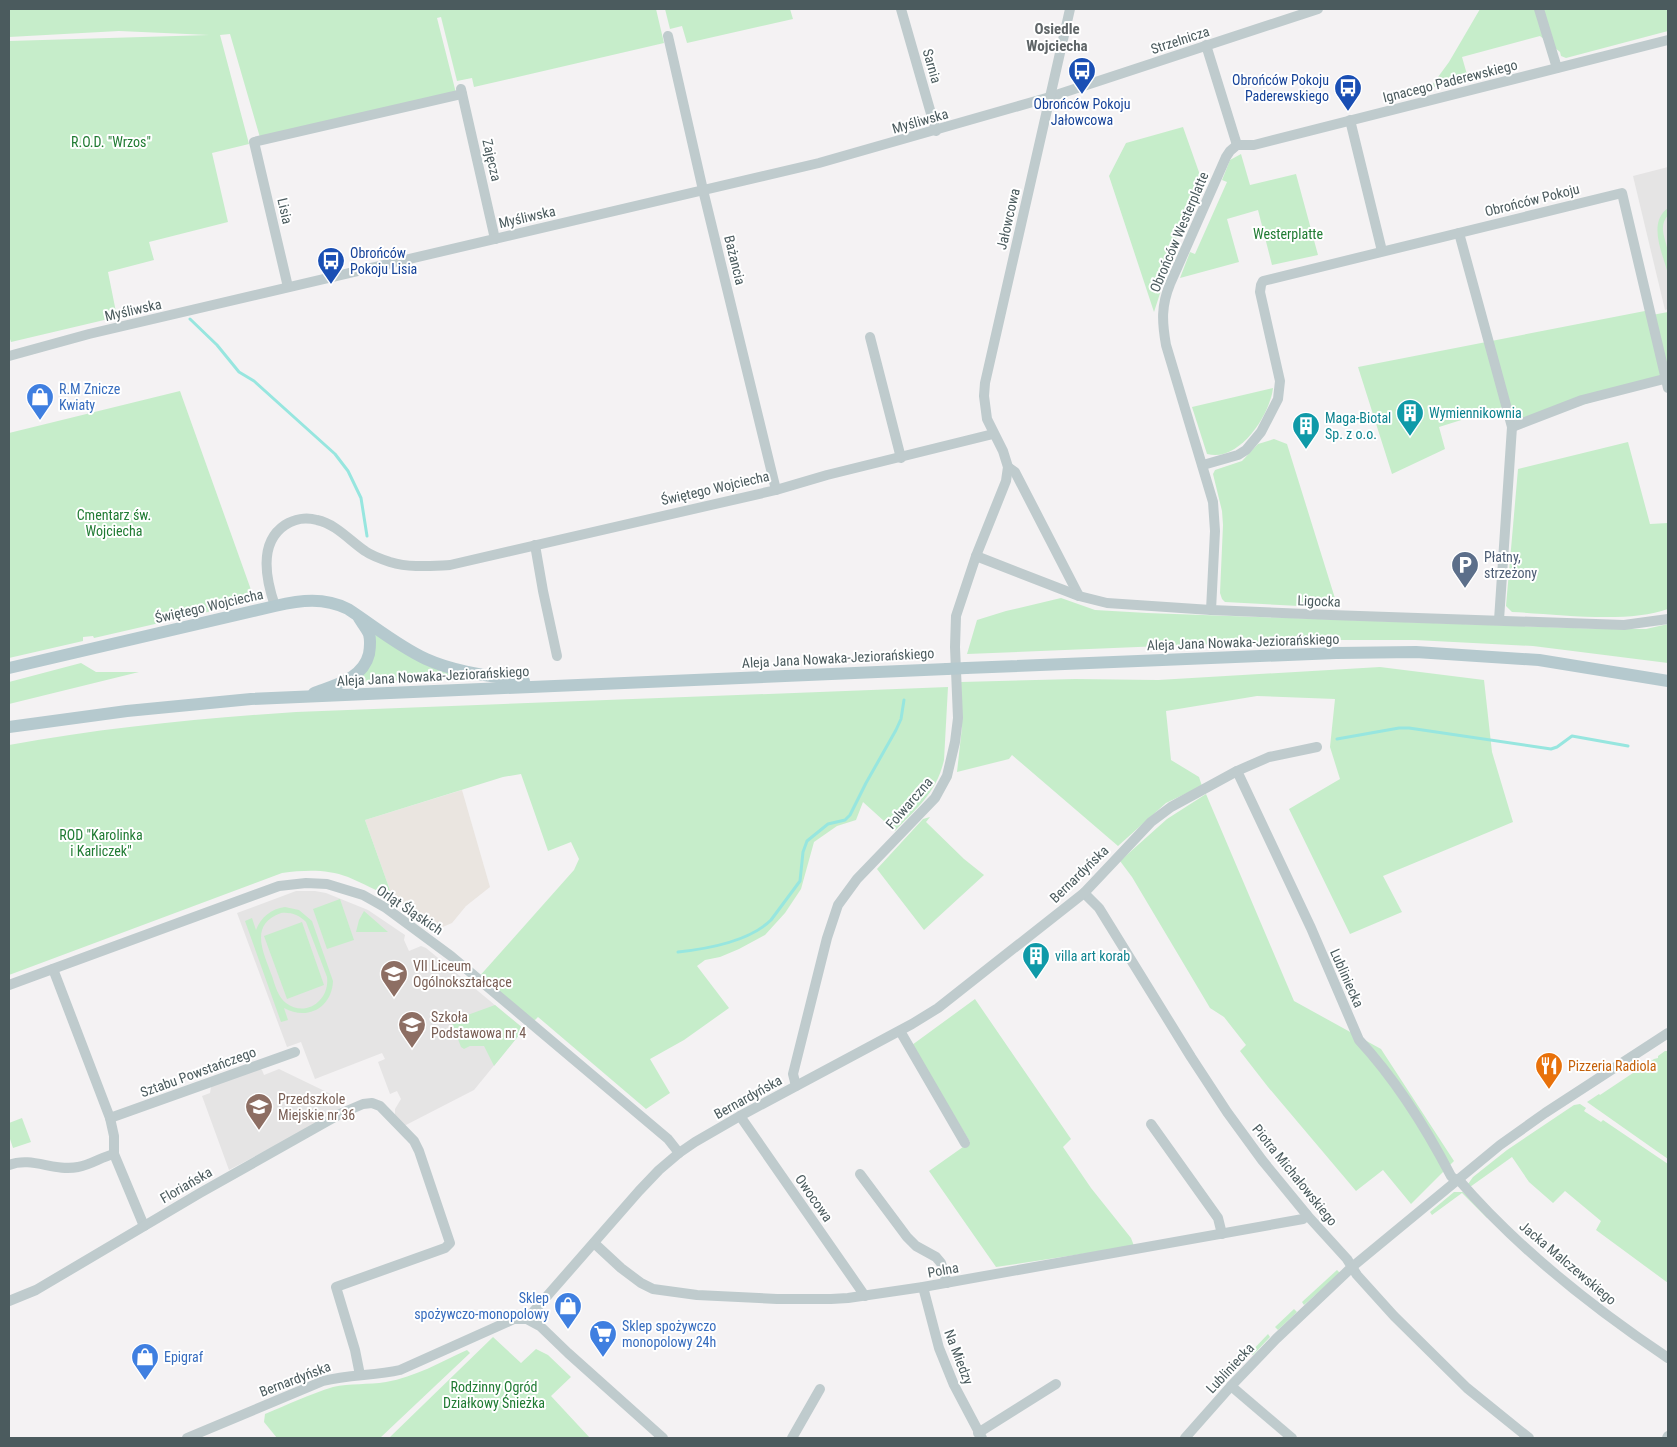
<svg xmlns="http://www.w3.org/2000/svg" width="1677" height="1447" font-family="'Roboto Condensed',sans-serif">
<rect width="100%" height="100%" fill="#f4f2f3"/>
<polygon fill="#eae5e0" points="462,790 490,887 466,906 452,923 438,929 392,896 365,820"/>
<g fill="#e5e4e4">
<polygon points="1668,167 1668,309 1665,310 1633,176"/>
<polygon points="296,891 315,891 326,893 368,910 405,935 404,940 409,951 421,946 426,948 524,1029 474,1090 404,1126 395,1117 395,1109 401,1099 397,1091 390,1094 378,1062 385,1059 382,1053 315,1079 301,1042 287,1047 237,913"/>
<polygon points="258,1068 262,1070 264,1075 279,1069 337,1097 341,1111 229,1170 202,1096 210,1093 211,1087 213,1084"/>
</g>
<g fill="#c6edca" fill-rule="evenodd">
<polygon points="9,9 656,9 664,43 474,87 472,78 457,81 441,17 437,18 457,97 261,141 230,34 220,35 249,144 212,153 228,222 149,242 154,260 108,272 117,317 11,342 9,336 9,41 209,35 119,31 9,37"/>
<polygon points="665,9 790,9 793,19 687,43 682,26 670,29"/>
<polygon points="1480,9 1668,9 1668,31 1566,58 1561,56 1560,52 1540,36 1462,57 1468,78 1430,88 1449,62"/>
<polygon points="1183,127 1200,175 1161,279 1164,281 1154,312 1109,176 1126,143"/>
<polygon points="1241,154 1250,185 1296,174 1318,255 1272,265 1258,210 1227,219 1239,262 1180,278 1190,252 1195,254 1227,182 1222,180 1230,160"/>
<path d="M1668,208V215C1657,228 1667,240 1668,254C1669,260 1668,267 1668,274C1663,254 1647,223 1668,208Z"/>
<polygon points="1650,310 1652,315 1668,312 1668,378 1512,427 1506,406 1439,427 1445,449 1392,474 1358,367"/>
<path d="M1273,388C1270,415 1239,463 1207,454L1192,407Z"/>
<polygon points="180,391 255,601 94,638 93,636 83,637 83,641 9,658 9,433"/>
<polygon points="1274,439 1287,444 1338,608 1225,602 1222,599 1220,593 1223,525 1222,511 1213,474 1215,470 1242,461 1258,444"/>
<path d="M1628,442L1650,524L1668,523V609C1628,624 1556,614 1512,612L1506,606L1518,469Z"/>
<polygon points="1061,598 1095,610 1147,613 1601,629 1646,629 1668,624 1668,663 1533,646 1415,640 1309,640 967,654 977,620 1006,611"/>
<polygon points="372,631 469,678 358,682"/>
<polygon points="81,663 96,672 139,672 9,704 9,682"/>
<polygon points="1380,667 1484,680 1492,752 1513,822 1383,876 1402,912 1350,934 1289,809 1340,779 1330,747 1335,699 1257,696 1166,711 1171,760 1199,777 1202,786 1166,803 1118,846 1012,755 1009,759 957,772 962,727 961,682 1075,679 1158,680"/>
<path d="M948,687L944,760C937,792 916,809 895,831L863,802L856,820L837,826L814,842L801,889L785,913L765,935L739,949L720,957L705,960L697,966L729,1008L684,1040L650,1059L670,1093L646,1109L538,1017L532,1023L477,979L574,870L579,859L571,842L548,851L521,774L503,777L365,820L392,896C377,892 363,883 348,877C327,869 305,870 282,873L9,975V745C102,728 201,718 296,712Z"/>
<polygon points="1206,794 1294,1001 1381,1049 1454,1161 1411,1204 1383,1170 1356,1191 1268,1087 1240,1051 1246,1045 1224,1017 1210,1008 1132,877 1120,861 1167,819"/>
<polygon points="930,817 926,822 964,859 984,875 924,930 877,869 923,819"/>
<polygon points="340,899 354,940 327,949 313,909"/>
<path d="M285,907L299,910L312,921L333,981C332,1008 307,1021 284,1008L288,1020L281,1022L245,921L252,918L256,930C261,917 271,909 285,907ZM281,913C291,912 299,915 306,922L327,977C330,1000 306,1018 286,1003C278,997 275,985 272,976C264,953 248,925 281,913Z"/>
<polygon points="364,911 388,932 356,932 359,920"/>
<polygon points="302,922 324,985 287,999 264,936"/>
<polygon points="975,999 1071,1139 1063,1147 1091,1188 1131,1238 1134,1246 996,1267 929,1171 970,1142 912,1045"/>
<polygon points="495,1005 524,1029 494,1066 484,1046 470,1046 464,1049 461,1047 451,1021"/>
<polygon points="1665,1051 1668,1051 1668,1159 1587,1102 1599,1094 1600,1095 1654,1059 1658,1058 1658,1056"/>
<polygon points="1580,1104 1586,1108 1584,1111 1601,1122 1603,1120 1668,1164 1668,1283 1596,1230 1601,1221 1565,1191 1553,1203 1529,1182 1512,1157 1470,1187 1468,1184 1473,1177 1507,1150 1574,1105"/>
<polygon points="22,1118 31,1142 13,1148 9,1136 9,1123"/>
<polygon points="1454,1192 1463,1192 1488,1217 1487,1218 1462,1193 1432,1215 1430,1212"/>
<polygon points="1337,1270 1340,1273 1304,1305 1302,1302"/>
<polygon points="1294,1309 1297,1312 1278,1330 1275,1327"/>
<polygon points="1268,1334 1270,1337 1253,1355 1250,1353"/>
<polygon points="493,1337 521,1363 536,1349 548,1355 571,1377 551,1396 590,1438 389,1438"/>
<path d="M467,1350L470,1353L380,1438H277L264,1422L265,1414C287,1405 310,1394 333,1387C350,1383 368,1385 386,1382C415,1377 441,1362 467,1350Z"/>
</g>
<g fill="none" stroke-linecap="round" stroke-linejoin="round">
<g stroke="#97e6df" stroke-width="3">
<polyline points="190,319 217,345 239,372 254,381 335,454 348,471 361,498 367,536"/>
<polyline points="1337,739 1399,728 1409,728 1551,749 1557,747 1572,736 1628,746"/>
<path d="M678,952C706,949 750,941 771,920L800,881L803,852L807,841L828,824L845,820L850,815L866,783L896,730L901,719L904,700"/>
</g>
<g stroke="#bfcbcd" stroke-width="10">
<polyline points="901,9 936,131"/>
<polyline points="1539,9 1557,68"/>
<polyline points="668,36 703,190 776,490"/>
<polyline points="1206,45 1237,145"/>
<polyline points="461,89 495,239"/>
<polyline points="1350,120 1382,251"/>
<polyline points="1237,145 1254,145 1668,40"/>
<polyline points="1459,233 1512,427 1499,620"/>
<polyline points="288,287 254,142 462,94"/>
<polyline points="870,337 901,458"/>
<polyline points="9,356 89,334 819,163 1050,97 1318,9"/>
<polyline points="1512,427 1582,400 1668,378"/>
<polyline points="1203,465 1238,455 1246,450 1261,432 1278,399 1280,381 1260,292 1261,285 1263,281 1622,193 1668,388"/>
<polyline points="1008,467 1015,472 1079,596"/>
<polyline points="535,545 543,591 557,656"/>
<polyline points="976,556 1079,596 1107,603 1211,610 1331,615 1624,625 1668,619"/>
<path d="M275,606C266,580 258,543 285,525C294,519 306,517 317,520C336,524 350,541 365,551C372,556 381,559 390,562C410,568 429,566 450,565L776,490L827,475L993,434"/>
<path d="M1211,610L1215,531L1213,502L1166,345C1162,322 1161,306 1170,284L1226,157L1230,151L1237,145"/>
<path d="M1237,771L1311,928L1359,1040C1396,1080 1426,1128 1451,1176L1456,1181"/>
<polyline points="1084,893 1099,908 1191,1057 1227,1112 1262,1160 1307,1215 1347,1259 1357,1275 1394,1316 1467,1388 1529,1438"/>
<polyline points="53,969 110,1118 114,1136 114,1154"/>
<polyline points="9,985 279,886 306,883 327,884 363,895 386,908 451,956 668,1139 679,1153"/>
<polyline points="900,1031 965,1143"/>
<polyline points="796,1086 793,1074 827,938 838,905 857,879 935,798 947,776 955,742 958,718 955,647 956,616 976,556 1006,481 1008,467 1003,451 987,419 984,396 985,383 1070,9"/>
<polyline points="740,1116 865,1296"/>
<polyline points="110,1118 295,1052"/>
<polyline points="1151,1124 1218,1218 1222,1234"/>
<path d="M9,1165C32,1156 54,1172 78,1167C91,1165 101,1157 114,1154L144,1226"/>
<polyline points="860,1174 907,1237 916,1246 936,1257 941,1263 947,1283"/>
<path d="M1458,1179C1518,1249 1592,1307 1668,1358"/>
<polyline points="594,1243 621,1268 641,1283 653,1289 697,1295 777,1299 831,1299 848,1298 923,1287 1303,1219 1307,1215"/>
<polyline points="923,1287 939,1348 954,1385 982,1438"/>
<polyline points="9,1301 36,1290 200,1193 342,1113 363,1104 372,1103 380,1106 414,1141 419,1151 450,1243 445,1248 336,1287 355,1350 360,1375"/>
<polyline points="527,1319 540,1326 568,1353 663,1438"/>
<polyline points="1231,1386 1292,1438"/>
<polyline points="978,1433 1056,1384"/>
<path d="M187,1438L323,1381C349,1374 374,1376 400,1370L514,1319H527L639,1191L659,1170L679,1153L695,1142L740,1116L912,1024L938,1008L1084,893L1151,822L1171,807L1237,771L1269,757L1317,747"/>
<polyline points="792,1438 820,1389"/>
<polyline points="1185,1438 1231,1386 1276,1339 1352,1267 1500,1145 1545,1113 1668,1033"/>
<polyline points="1667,1438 1668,1436"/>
</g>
<g stroke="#b5c9ce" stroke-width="12">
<path d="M9,668L275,606C301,600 324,597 348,609C374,626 398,646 426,659C457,673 492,676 524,681"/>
<polyline points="966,668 1336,653 1416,652 1539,660 1668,681"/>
<path d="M314,693C335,685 363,679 369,654C370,648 371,641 369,634C367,629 362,623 359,618"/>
<polyline points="9,727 127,711 251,699 947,669"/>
</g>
<polyline stroke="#b5c9ce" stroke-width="12" points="947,669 966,668"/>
</g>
<defs>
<symbol id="bus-pin" viewBox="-11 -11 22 30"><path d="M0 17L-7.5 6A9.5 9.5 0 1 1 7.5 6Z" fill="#1a4fb4" stroke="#fff"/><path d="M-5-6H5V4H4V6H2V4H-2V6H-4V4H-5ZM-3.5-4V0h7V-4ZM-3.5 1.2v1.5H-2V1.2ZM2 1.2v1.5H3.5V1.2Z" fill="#fff"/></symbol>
<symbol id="shop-pin" viewBox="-11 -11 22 30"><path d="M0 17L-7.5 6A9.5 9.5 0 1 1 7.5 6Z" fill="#3f7fe0" stroke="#fff"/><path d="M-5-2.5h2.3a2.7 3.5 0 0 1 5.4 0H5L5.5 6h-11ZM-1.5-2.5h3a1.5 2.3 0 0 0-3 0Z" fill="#fff"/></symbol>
<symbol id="building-pin" viewBox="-11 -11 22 30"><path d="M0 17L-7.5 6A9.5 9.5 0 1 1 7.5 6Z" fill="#0f9aa8" stroke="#fff"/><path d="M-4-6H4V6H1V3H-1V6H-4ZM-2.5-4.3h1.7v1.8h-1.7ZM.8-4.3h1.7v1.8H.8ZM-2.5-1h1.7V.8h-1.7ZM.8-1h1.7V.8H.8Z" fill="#fff"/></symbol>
<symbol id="parking-pin" viewBox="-11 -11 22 30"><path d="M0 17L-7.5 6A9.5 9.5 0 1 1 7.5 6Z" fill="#5c6f8a" stroke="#fff"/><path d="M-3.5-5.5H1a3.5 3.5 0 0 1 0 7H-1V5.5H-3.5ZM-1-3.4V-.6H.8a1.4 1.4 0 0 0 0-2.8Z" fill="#fff"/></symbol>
<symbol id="school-pin" viewBox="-11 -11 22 30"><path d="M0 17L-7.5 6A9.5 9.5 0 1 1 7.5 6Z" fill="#8d6e63" stroke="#fff"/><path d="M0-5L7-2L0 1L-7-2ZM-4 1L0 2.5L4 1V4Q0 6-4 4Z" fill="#fff"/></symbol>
<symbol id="restaurant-pin" viewBox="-11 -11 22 30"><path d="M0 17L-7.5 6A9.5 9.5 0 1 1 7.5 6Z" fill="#e8710a" stroke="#fff"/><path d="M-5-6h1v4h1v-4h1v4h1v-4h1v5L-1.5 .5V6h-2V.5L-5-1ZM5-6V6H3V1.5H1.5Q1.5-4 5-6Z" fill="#fff"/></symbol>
<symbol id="supermarket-pin" viewBox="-11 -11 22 30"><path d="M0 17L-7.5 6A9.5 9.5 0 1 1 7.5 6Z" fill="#3f7fe0" stroke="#fff"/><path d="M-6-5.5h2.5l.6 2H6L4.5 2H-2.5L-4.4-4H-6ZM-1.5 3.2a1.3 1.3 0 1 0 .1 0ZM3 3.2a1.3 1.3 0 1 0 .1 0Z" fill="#fff"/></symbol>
</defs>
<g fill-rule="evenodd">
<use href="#bus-pin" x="1066" y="55" width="32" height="43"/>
<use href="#bus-pin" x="1332" y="72" width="32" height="43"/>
<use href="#bus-pin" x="315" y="245" width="32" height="43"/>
<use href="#shop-pin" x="24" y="381" width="32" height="43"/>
<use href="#building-pin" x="1394" y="397" width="32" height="43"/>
<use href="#building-pin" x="1290" y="410" width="32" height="43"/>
<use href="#parking-pin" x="1449" y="549" width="32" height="43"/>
<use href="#building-pin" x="1020" y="940" width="32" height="43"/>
<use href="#school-pin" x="378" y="958" width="32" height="43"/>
<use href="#school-pin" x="396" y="1009" width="32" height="43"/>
<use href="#restaurant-pin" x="1533" y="1050" width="32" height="43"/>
<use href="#school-pin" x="243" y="1091" width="32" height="43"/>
<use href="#shop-pin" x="552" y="1290" width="32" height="43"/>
<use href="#supermarket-pin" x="587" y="1318" width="32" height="43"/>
<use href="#shop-pin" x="129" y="1341" width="32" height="43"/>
</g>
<g text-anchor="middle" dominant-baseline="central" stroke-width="4" stroke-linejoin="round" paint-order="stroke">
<g font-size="14" fill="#4b5b5e" stroke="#fff">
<text transform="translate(1180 40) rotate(-18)">Strzelnicza</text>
<text transform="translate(932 66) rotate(74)">Sarnia</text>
<text transform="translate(1450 81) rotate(-14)">Ignacego Paderewskiego</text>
<text transform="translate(920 121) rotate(-16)">Myśliwska</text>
<text transform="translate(492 160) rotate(77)">Zajęcza</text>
<text transform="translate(1532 200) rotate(-14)">Obrońców Pokoju</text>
<text transform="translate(285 211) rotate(77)">Lisia</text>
<text transform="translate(527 217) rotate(-13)">Myśliwska</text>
<text transform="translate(1008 219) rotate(-77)">Jałowcowa</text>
<text transform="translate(1179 232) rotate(-67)">Obrońców Westerplatte</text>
<text transform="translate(735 260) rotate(76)">Bażancia</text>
<text transform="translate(133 310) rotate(-13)">Myśliwska</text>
<text transform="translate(715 488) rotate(-13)">Świętego Wojciecha</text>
<text transform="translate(1319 601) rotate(2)">Ligocka</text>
<text transform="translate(209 606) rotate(-13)">Świętego Wojciecha</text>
<text transform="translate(1243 642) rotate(-2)">Aleja Jana Nowaka-Jeziorańskiego</text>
<text transform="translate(838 658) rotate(-3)">Aleja Jana Nowaka-Jeziorańskiego</text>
<text transform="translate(433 676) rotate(-3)">Aleja Jana Nowaka-Jeziorańskiego</text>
<text transform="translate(909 803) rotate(-49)">Folwarczna</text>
<text transform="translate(1079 874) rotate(-44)">Bernardyńska</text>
<text transform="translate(410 910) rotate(34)">Orląt Śląskich</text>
<text transform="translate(1347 978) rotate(66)">Lubliniecka</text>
<text transform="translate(198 1072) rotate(-20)">Sztabu Powstańczego</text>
<text transform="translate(748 1097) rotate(-29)">Bernardyńska</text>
<text transform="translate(1295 1175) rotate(51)">Piotra Michałowskiego</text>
<text transform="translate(186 1185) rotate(-30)">Floriańska</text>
<text transform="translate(814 1198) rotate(55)">Owocowa</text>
<text transform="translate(1568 1263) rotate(40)">Jacka Malczewskiego</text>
<text transform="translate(943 1270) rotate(-10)">Polna</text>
<text transform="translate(959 1357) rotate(69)">Na Miedzy</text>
<text transform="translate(1230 1368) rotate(-47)">Lubliniecka</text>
<text transform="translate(295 1379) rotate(-21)">Bernardyńska</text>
</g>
<g font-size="14" fill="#164399" stroke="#fff" text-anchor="end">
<text x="1329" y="80">Obrońców Pokoju<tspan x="1329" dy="16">Paderewskiego</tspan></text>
<text x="1082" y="104" text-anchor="middle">Obrońców Pokoju<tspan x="1082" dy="16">Jałowcowa</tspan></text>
<text x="350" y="253" text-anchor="start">Obrońców<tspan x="350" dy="16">Pokoju Lisia</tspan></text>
</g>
<g font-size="14" fill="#207b33" stroke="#fff">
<text x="111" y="142">R.O.D. "Wrzos"</text>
<text x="1288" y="234">Westerplatte</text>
<text x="114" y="515">Cmentarz św.<tspan x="114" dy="16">Wojciecha</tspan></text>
<text x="101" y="835">ROD "Karolinka<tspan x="101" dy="16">i Karliczek"</tspan></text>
<text x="494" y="1387">Rodzinny Ogród<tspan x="494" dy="16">Działkowy Śnieżka</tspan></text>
</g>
<g font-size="14" fill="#366cbe" stroke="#fff" text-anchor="start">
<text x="59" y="389">R.M Znicze<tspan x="59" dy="16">Kwiaty</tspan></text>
<text x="549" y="1298" text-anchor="end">Sklep<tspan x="549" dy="16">spożywczo-monopolowy</tspan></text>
<text x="622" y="1326">Sklep spożywczo<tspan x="622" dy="16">monopolowy 24h</tspan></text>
<text x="164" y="1357">Epigraf</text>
</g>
<g font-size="14" fill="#0d838f" stroke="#fff" text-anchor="start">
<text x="1429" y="413">Wymiennikownia</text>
<text x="1325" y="418">Maga-Biotal<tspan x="1325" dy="16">Sp. z o.o.</tspan></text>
<text x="1055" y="956">villa art korab</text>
</g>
<g font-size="14" fill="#4e5e75" stroke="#fff" text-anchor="start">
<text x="1484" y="557">Płatny,<tspan x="1484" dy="16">strzeżony</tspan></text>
</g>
<g font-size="14" fill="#785e54" stroke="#fff" text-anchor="start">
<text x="413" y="966">VII Liceum<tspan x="413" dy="16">Ogólnokształcące</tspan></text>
<text x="431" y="1017">Szkoła<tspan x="431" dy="16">Podstawowa nr 4</tspan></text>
<text x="278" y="1099">Przedszkole<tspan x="278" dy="16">Miejskie nr 36</tspan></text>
</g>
<g font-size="14" fill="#c56008" stroke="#fff" text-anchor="start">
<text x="1568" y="1066">Pizzeria Radiola</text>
</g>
<g font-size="15" font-weight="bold" fill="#5f6567" stroke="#fff">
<text x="1057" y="29">Osiedle<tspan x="1057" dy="17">Wojciecha</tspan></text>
</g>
</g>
<rect width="1677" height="1447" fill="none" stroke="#4b5b5e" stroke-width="20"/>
</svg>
